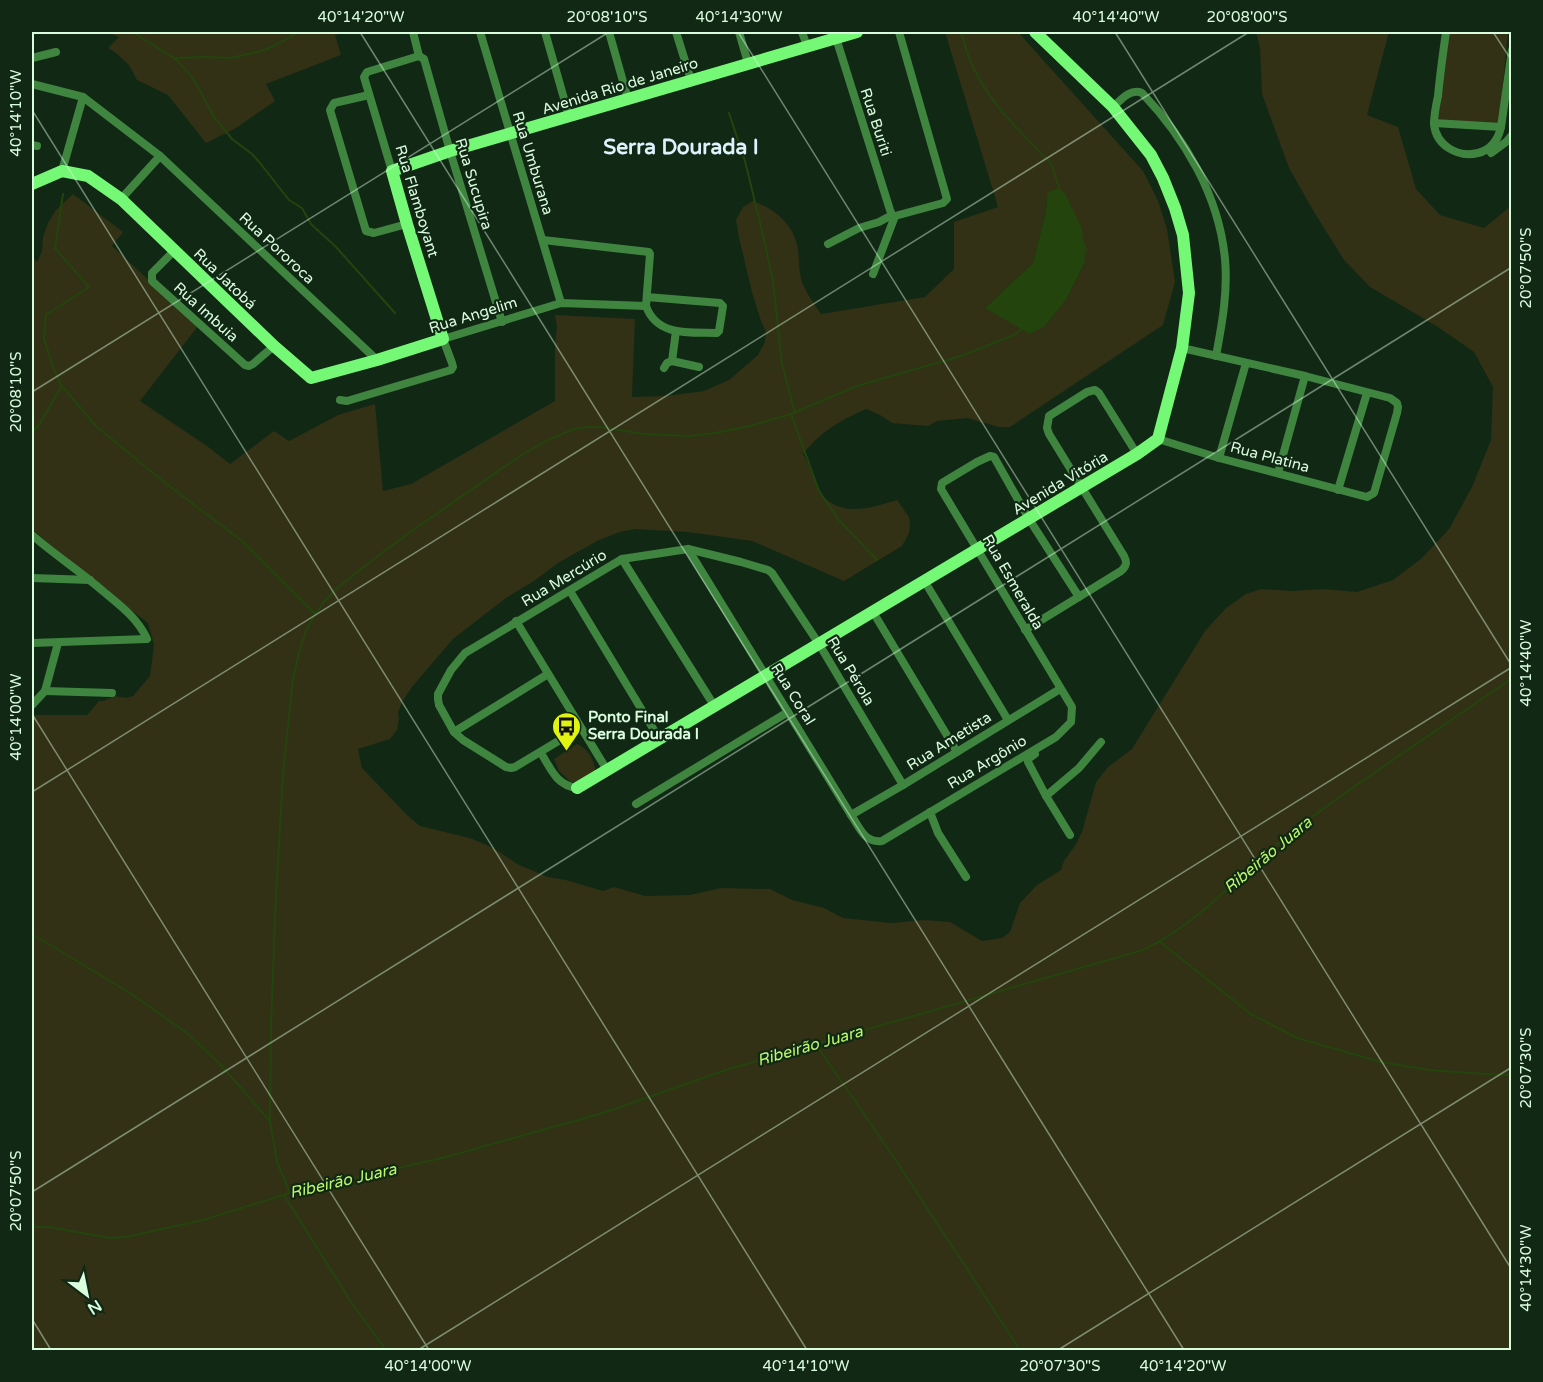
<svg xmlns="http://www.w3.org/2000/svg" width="1543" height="1382" font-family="'Varela Round',sans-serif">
<rect width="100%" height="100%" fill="#112815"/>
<g fill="#323015" fill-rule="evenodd">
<polygon points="107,32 346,32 335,35 341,55 266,84 275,101 236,128 206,143 168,95 137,80 129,65 116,53 108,48 119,37"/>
<path d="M945,32H1018L1143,171L1158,201L1167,229L1175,282L1163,325L1010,427H999L967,418L937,421L928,426L892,423L880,415L866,409C840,421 821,431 803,454C810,466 814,479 820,492C822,497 826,499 830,502C850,516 876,506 897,500L909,517L910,525L909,533L902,546L844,581L752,541L688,532L635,529L620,532L599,540L558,563L534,581L506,598L453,639L412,687L402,702L398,713L399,719L397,730L390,739L358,749L362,768L407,815L420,826L470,838L493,848L519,865L548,877L566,880L603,891L614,887L645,896L690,895L721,888L770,889L792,900L824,908L843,918L891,923L924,920L950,922L982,941L1002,938L1010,932L1020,903L1037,885L1061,870L1064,861L1076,844L1082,832L1096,782L1108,767L1132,749L1205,631L1226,608L1246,594L1261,589L1292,591L1323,589L1357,592L1393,580L1422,558L1449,529L1472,487L1491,440L1493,387L1474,352L1438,327L1370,287L1344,260L1314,212L1289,168L1262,94L1260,48L1256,32H1389L1367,115L1398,127L1416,189L1440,215L1484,228L1511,206V1350H32V715H87L99,701H104L114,696L126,698L133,696L150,676L154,645L148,623L99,587L32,529V257L37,262L42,251L43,237L48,223L56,210L73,194L123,232L112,246L198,326L140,401L207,446L230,464L274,431L289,441L338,415L375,404L383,491L411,484L555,401V345L557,327L555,315L635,319L632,397L666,396L704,391L729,380L758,355L765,342L766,332L761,321L752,292L739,238L736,220L743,207L753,201C772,208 793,223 797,245C800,257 798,269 802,282C806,293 814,303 821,314L925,297L954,269V222L998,207ZM1047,195L1085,262L1066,300L1045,326L985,308L1033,263L1046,211Z"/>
<polygon points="1447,32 1508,32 1499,125 1437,119"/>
<path d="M577,744C590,750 594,761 596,773L588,782H571L559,771L554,759Z"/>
</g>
<polygon fill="#23450d" points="1057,189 1062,191 1066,195 1082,229 1085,262 1066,300 1045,326 1030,334 985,308 1033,263 1046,211 1047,195 1050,191"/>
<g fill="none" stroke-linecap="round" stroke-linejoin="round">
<g stroke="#23450d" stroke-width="2">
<polyline points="132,32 174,58 188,72 196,83 214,117 232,139 252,154 260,163 289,200 302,208 311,224 336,247 395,313"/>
<path d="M962,34C973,87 1012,124 1049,161L1052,166L1060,191"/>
<polyline points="174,58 206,57 231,58 265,50 285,40 298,32"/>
<polyline points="729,113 745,161 763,235 773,281 782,364 795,413"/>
<polyline points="63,194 55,248 89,287 46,315 44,339 54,369 61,385 96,426 164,482 241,540 315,614"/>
<polyline points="1082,240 1086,249 1084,254"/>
<polyline points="791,414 819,491 839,520 877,560"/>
<polyline points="32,432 39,425 61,387"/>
<polyline points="32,934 130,993 187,1033 218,1062 270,1121"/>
<polyline points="1160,942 1251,1014 1297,1038 1381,1062 1429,1070 1485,1074 1512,1075"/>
<polyline points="817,1046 893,1156 1020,1350"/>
<polyline points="290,1193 277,1162 270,1121 271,1025 276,895 283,774 293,678 300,649 306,631 315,614 324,602 336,589 375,558 413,530 523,454 550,439 574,429 589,427 601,427 644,434 689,436 715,433 750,426 791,414 857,386 961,356 1014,335 1023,328"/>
<polyline points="284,1195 351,1302 386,1350"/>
<path d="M32,1227H49L110,1238L126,1237L203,1220L290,1193L446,1157L603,1113L729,1069L1143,950C1202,922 1244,869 1296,829C1366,776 1440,729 1512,678"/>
</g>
<g stroke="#3f8540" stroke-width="8">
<polyline points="413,32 419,56"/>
<polyline points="480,32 561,303"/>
<polyline points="545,32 569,116"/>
<polyline points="609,32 628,99"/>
<polyline points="676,32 691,80"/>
<polyline points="739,32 748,63"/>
<polyline points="802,32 807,46"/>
<path d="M1446,32C1443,53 1440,74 1438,96C1436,105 1434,115 1434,124C1436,145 1457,158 1478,153C1491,150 1498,140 1501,127"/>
<polyline points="836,38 890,210 892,215 895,216 943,203 947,199 899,32"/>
<polyline points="419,56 424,59 450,151 502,322"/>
<polyline points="32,58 56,52"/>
<polyline points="32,84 83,97 160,156 377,360"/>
<polyline points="369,95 334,103 330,110 366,231 374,233 407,224"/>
<path d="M1113,107C1121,100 1130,88 1142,93C1185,138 1219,196 1225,259C1228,292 1222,324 1216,356"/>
<polyline points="1434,123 1501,127 1512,50"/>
<polyline points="32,145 37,146"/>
<polyline points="1491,153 1506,142 1512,135"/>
<polyline points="62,171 83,97"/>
<polyline points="392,171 364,77 367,72 419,56"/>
<polyline points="121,199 160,156"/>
<path d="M543,240L649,252L650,254L646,306C657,337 690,332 717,333L719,331L723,306L720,303L647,297"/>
<polyline points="828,244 859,228 879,222 892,215"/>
<polyline points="174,251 152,273 152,281 245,365 249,366 253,364 274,346"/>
<polyline points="873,274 895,216"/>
<polyline points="672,361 699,367"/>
<polyline points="664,368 667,363 672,361 676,331"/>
<polyline points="340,400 347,401 451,370 453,367 452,363 443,339 561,303 646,306"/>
<polyline points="1158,439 1219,458 1367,497 1374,493 1397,413 1398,407 1397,403 1390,398 1305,376 1182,348"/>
<polyline points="1219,458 1246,363"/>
<polyline points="1278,473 1305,376"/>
<polyline points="1338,490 1367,393"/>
<path d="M32,535C55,555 81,572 104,592C121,606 138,619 147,639L32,643"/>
<path d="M688,549L851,815C860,828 864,843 882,841L1056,737L1071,722L1072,707L941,489L942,483L977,462L990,456L994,457L1029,519L1079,597"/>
<polyline points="622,559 715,707"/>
<polyline points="32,578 90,580"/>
<polyline points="925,582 1008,720"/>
<polyline points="570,591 660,740"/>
<polyline points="873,612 957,752"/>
<polyline points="516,621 607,770"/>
<path d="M1025,630L1121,571C1127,566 1127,562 1124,556L1049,434L1047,428L1049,416L1087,392L1095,390L1099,393L1137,454"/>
<polyline points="45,691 112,693"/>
<polyline points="32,705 45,691 58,643"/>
<polyline points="580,728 515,767 511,768 506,767 463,740 454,732 439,705 438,699 438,694 451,670 465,653 622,559 688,549 741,562 768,570 772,573 819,644 903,785"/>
<polyline points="454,732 548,674"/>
<path d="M541,753C551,769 556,785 577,788"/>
<polyline points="1035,754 1028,759 1028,762 1046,796 1070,835"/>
<polyline points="1046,796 1079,768 1101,742"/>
<polyline points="636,804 788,712"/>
<polyline points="930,812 938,833 966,877"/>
<polyline points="851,815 903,785 1060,689"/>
</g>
<g stroke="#76f877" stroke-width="12">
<polyline points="32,184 62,171 88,176 121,199 274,346 311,378 377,360 443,339 407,224 392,171 450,151 857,32"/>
<polyline points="577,788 1137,454 1158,439 1182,348 1189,293 1183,235 1175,208 1163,178 1151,155 1113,107 1035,32"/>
</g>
</g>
<path fill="none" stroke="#dafdde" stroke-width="1.5" stroke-opacity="0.45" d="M360,32L1184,1350M738,32L1512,1270M1115,32L1512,666M1493,32L1512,61M32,110L807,1350M32,392L609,32M32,714L429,1350M32,792L1249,32M32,1192L1512,267M32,1319L51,1350M418,1350L1512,667M1058,1350L1512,1067"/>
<defs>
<symbol id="bus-pin" viewBox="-11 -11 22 30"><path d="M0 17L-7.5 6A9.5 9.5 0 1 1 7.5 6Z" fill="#e1f310" stroke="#112815"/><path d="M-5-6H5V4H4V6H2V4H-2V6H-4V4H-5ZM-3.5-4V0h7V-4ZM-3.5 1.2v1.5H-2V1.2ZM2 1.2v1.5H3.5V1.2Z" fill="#111"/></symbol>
</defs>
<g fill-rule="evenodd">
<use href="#bus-pin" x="550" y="710" width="33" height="45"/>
</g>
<g text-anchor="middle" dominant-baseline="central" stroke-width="4.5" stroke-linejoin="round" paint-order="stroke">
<g font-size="15" fill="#dafdde" stroke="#112815">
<text transform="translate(620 86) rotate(-17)">Avenida Rio de Janeiro</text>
<text transform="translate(876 122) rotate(72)">Rua Buriti</text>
<text transform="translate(533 163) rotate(73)">Rua Umburana</text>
<text transform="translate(474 184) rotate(73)">Rua Sucupira</text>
<text transform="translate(417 201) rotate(73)">Rua Flamboyant</text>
<text transform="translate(277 248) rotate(43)">Rua Pororoca</text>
<text transform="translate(225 279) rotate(44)">Rua Jatobá</text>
<text transform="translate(206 312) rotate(42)">Rua Imbuia</text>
<text transform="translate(473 315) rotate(-17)">Rua Angelim</text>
<text transform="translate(1270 457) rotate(15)">Rua Platina</text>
<text transform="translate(1060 483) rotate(-31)">Avenida Vitória</text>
<text transform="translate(564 578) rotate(-31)">Rua Mercúrio</text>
<text transform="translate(1013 582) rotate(60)">Rua Esmeralda</text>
<text transform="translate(851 671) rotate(59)">Rua Pérola</text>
<text transform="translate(793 694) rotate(58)">Rua Coral</text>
<text transform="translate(949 741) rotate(-32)">Rua Ametista</text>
<text transform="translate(987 762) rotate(-31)">Rua Argônio</text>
</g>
<g font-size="15" font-weight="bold" fill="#dafdde" stroke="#112815" text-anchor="start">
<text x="588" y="717">Ponto Final<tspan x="588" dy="17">Serra Dourada I</tspan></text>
</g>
<g font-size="16" font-style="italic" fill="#bbf86e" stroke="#112815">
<text transform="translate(1268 855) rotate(-40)">Ribeirão Juara</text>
<text transform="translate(810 1046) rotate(-16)">Ribeirão Juara</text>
<text transform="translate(343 1181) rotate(-13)">Ribeirão Juara</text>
</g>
<g font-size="21" font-weight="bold" fill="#dcf2fd" stroke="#112815">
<text x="681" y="147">Serra Dourada I</text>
</g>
</g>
<rect width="1543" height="1382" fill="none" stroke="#112815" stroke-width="66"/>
<g transform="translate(87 1295) rotate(148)" stroke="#112815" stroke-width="4.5" paint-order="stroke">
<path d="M0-4.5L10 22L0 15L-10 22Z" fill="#dafdde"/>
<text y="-9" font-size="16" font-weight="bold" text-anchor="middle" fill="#dafdde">N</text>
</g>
<rect x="33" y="33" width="1477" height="1316" fill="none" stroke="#dafdde" stroke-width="2"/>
<g font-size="15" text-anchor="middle" fill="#dafdde">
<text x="361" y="22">40°14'20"W</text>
<text x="607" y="22">20°08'10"S</text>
<text x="739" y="22">40°14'30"W</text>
<text x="1116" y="22">40°14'40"W</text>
<text x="1247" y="22">20°08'00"S</text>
<text transform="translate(16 113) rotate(-90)" y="5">40°14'10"W</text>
<text transform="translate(1526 268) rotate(-90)" y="5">20°07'50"S</text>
<text transform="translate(16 392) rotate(-90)" y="5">20°08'10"S</text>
<text transform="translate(1526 663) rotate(-90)" y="5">40°14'40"W</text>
<text transform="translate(16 717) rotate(-90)" y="5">40°14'00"W</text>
<text transform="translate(1526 1068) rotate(-90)" y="5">20°07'30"S</text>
<text transform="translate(16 1191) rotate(-90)" y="5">20°07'50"S</text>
<text transform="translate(1526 1268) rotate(-90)" y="5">40°14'30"W</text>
<text x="428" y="1371">40°14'00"W</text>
<text x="806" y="1371">40°14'10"W</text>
<text x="1060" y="1371">20°07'30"S</text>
<text x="1183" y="1371">40°14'20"W</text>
</g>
</svg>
